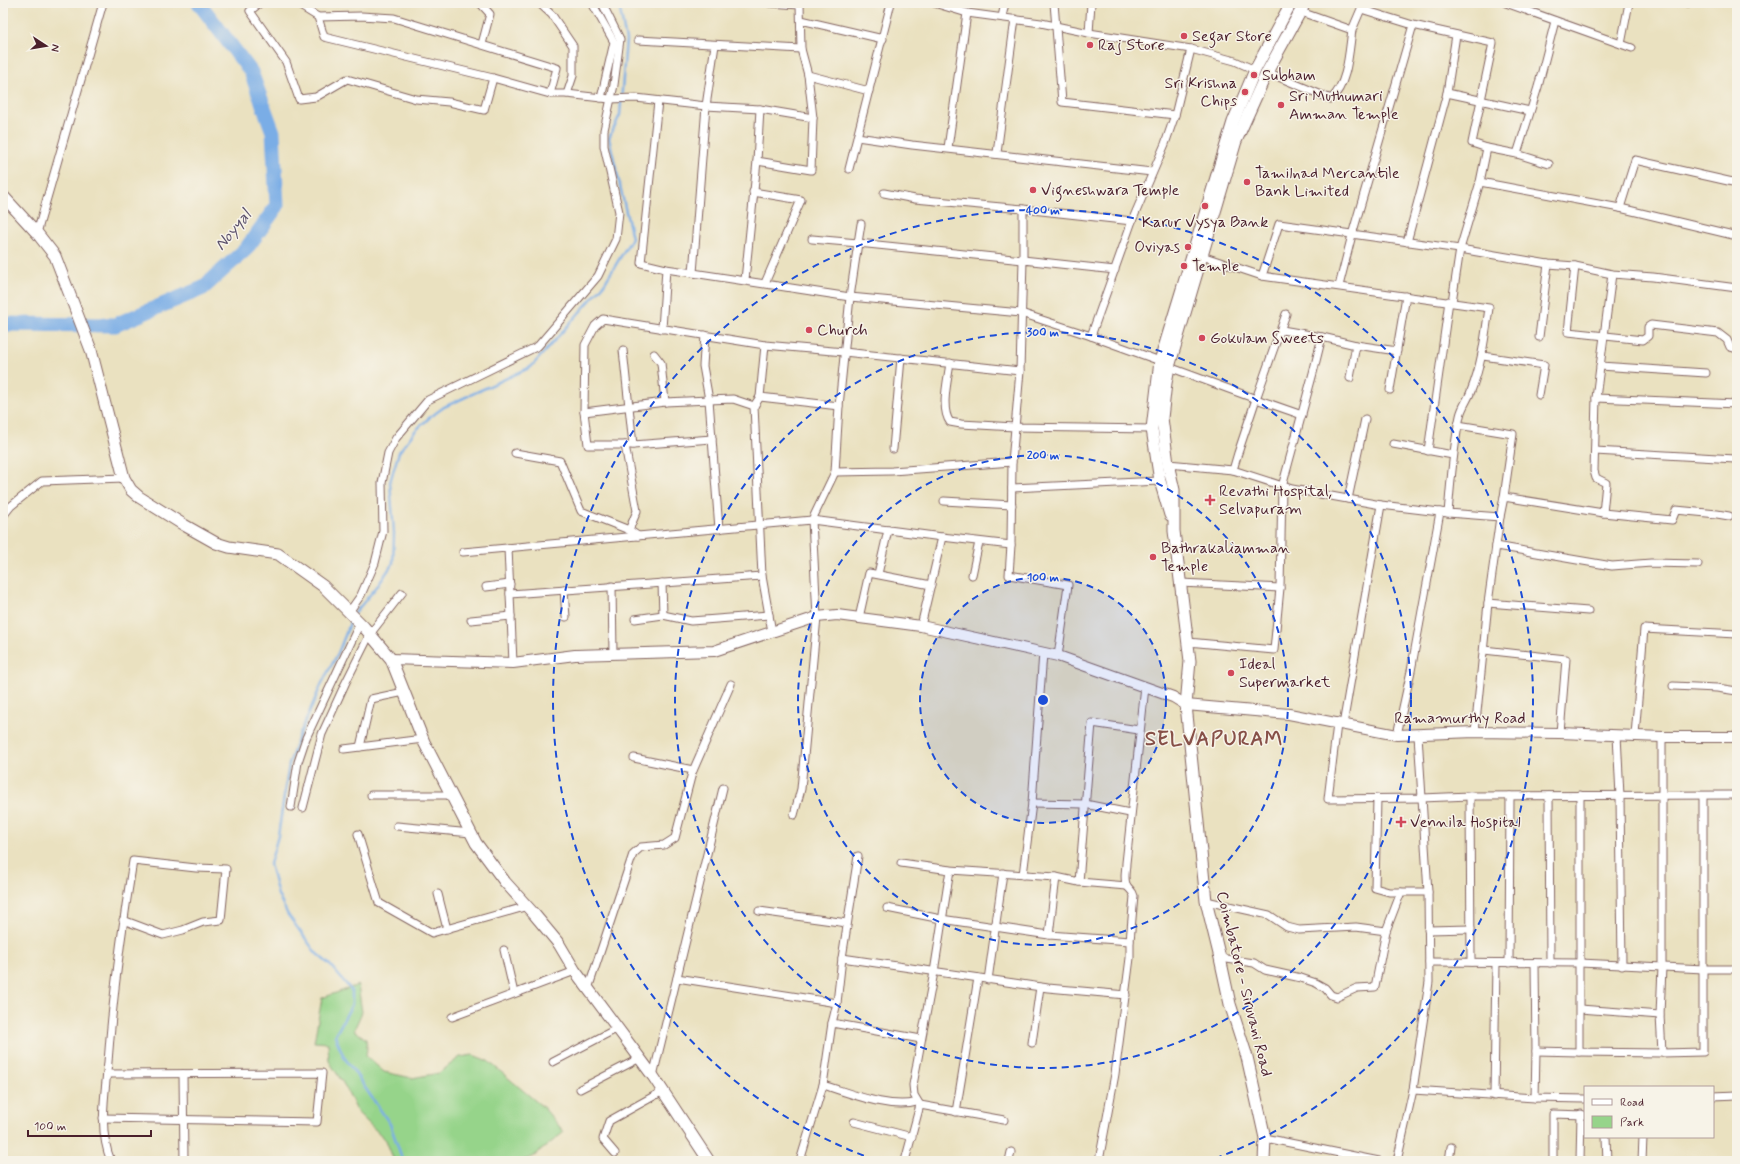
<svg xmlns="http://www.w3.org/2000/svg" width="1740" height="1164" font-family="Mynerve,sans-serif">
<rect width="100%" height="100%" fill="#f7f3e8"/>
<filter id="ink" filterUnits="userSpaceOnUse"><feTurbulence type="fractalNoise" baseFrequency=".025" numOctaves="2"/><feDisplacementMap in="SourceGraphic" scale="8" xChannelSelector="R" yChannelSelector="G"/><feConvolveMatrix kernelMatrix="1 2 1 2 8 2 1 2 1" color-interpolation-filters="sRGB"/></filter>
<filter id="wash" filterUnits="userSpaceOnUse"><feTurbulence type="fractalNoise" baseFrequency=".012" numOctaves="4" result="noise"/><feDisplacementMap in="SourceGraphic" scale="16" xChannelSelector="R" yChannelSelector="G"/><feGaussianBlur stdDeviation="0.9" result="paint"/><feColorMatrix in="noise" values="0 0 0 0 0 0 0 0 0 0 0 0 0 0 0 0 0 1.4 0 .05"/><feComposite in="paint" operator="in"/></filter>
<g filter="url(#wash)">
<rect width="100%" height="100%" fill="#eae1c0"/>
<polygon fill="#96d48a" stroke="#707a5a" points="358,985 362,1012 354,1030 366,1039 367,1048 366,1056 384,1072 412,1078 439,1073 460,1057 473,1055 488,1061 544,1108 564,1132 533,1157 521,1161 394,1161 386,1140 358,1113 346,1088 329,1061 328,1043 314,1042 322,998"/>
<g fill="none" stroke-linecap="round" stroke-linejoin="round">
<g stroke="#7aade6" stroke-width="2.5">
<polyline points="354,614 379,584 393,563 394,533 390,482 399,452 415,431 429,418 444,407 531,367 603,286 632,238 609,138 620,115 626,40 620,10 615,3"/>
<polyline points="352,618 338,653 322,683 299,736 289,764 278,836 270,864 278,895 288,915 316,953 330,965 352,991 352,1004 335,1036 344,1057 390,1124 403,1161"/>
</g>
<polyline stroke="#7aade6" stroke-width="15" points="3,324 115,325 203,288 246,249 277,206 273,132 251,72 199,3"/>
</g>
</g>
<g filter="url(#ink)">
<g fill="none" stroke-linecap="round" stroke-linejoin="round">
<defs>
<g id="street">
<polyline points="260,3 250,11 286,62 299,99 316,97 347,79 416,99 449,102 484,110 493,78"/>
<polyline points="480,3 490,14 482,44"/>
<polyline points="539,3 552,15 573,46 573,76 567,94"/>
<polyline points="592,3 614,42 601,98"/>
<polyline points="769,3 800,5"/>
<polyline points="934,3 967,13 1041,23 1089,33 1191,49"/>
<polyline points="1054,3 1062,102 1175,115"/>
<polyline points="1506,3 1632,48"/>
<polyline points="1687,3 1688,3"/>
<polyline points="297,4 318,17 361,16 394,18 557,68 550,94"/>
<polyline points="1301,12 1352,30 1361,9 1413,25 1352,235 1339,286"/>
<polyline points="318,17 324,37 493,78 550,94 567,94 610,99 636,98 706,106 760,109 813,118 808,75 801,49 800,3"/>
<polyline points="1002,17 1005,3"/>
<polyline points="801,20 883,39"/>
<polyline points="1413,25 1493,43 1472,143 1487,148"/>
<polyline points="1089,33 1091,3"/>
<polyline points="638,40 801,49"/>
<polyline points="1621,44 1629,3"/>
<polyline points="715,45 706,106 693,273 850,297 1021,313 1091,336"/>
<path d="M1267,72L1331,99C1348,84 1349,51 1352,30"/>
<polyline points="808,75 869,91"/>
<polyline points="1447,93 1456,35"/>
<polyline points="658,101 641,263 666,269 693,273"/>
<polyline points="857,137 912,145 1152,172"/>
<polyline points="948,148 967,13"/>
<polyline points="997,153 1015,19"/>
<polyline points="1517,154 1549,164"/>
<polyline points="757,161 811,170 813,118"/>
<polyline points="849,169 891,3"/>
<polyline points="1480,182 1620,208 1737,236"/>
<polyline points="753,192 801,200 765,283"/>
<polyline points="884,193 915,199 1023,209"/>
<polyline points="1620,208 1635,160 1737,183"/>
<polyline points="1132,221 1091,336 1160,361"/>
<polyline points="37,233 103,3"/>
<polyline points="812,239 858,243 861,224"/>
<polyline points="1407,242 1447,93 1530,111"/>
<path d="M1202,256L1262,276L1489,308C1485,336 1482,364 1471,391C1468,400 1462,406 1460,416C1453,448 1451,480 1448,513L1500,517L1488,603L1475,732"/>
<polyline points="1575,266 1568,332 1643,340 1648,336 1648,327 1651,325 1718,333 1727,340 1730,347 1737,349"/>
<polyline points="1262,276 1279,224 1460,249 1548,264 1575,266 1612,274 1653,277 1737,288"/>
<polyline points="745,280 757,161 760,109"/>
<polyline points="1452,302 1460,249 1480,182 1487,148 1517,154 1538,87 1555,21"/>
<polyline points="1286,314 1256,399 1302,415"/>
<polyline points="662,329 666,269"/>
<polyline points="705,335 703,366 709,400 719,529"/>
<polyline points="1322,337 1356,345"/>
<polyline points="1539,337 1548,264"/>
<polyline points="765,345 760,397 839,406"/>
<polyline points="623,350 633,445"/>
<polyline points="654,354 661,363 665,402"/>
<polyline points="1483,356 1544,365 1539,395"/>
<path d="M950,363C948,379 940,409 950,422L961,424L1015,427L1152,429"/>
<polyline points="1600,366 1706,373"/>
<polyline points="1169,367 1256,399 1238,453 1233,470 1292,489 1381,505 1448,513"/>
<polyline points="1350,378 1356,345 1397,351"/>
<polyline points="1390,390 1406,296"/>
<polyline points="760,397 754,406 762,576 772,632"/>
<polyline points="1596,398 1737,404"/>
<polyline points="584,412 665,402 709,400 733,399 754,406"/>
<polyline points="1458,425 1513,434 1504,497"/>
<polyline points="712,439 633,445 588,445 584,412 585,345 595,326 603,319 765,345 844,352 1020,371"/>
<polyline points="1393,444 1453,455"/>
<polyline points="625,445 637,511 629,530"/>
<polyline points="893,449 901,358"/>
<polyline points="1428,451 1449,301"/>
<polyline points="1595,451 1735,459"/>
<polyline points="515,453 560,461 581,511 629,530 638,536"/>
<polyline points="1168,464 1233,470"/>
<polyline points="835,472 892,471 1012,462"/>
<polyline points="1012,488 1160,481"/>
<polyline points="1348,499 1365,419"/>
<polyline points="944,501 1012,505"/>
<polyline points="1603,513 1606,483 1596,478 1594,471 1596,398 1612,274"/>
<polyline points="3,516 11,506 42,481 124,478"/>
<polyline points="1500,517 1504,497 1603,513 1672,520 1676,510 1717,514 1729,516"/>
<polyline points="1011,545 1009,575 1068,585 1058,656"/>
<polyline points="1496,546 1612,566 1651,563 1698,564"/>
<polyline points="508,548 513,663"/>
<polyline points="463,552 812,520 942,537"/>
<polyline points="878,574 888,530"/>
<polyline points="972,575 979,542"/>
<polyline points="662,583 663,615"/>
<polyline points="1181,583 1280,588"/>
<polyline points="612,586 613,654"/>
<polyline points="486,587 510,584"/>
<polyline points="564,590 566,617"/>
<polyline points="510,594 762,576"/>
<polyline points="1488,603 1588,611"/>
<polyline points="349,612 361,595 375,563 383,531 382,483 388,453 396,438 428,400 538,346 598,276 616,239 619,212 604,146 604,130 614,85 620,39 602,3"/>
<polyline points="859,618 869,573 931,585"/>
<polyline points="635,619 663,615 691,621 769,615"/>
<polyline points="471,620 511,616"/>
<polyline points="921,626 942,537 1011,545 1012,462 1020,371 1023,260 1115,270"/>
<polyline points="1188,642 1274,650 1280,588 1282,487 1313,373 1322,337 1282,330"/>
<polyline points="1484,650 1566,659 1560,733"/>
<polyline points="1673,686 1717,688 1737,691"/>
<polyline points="1337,724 1328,799 1422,798 1470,796 1737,795"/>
<polyline points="1343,725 1381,505"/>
<polyline points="1397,735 1411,671 1440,512"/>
<polyline points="1617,735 1620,796 1622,966"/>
<polyline points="1635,735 1644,629 1737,634"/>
<polyline points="1662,737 1662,967 1660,1015 1662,1053"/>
<polyline points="360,747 371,699 404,692"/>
<polyline points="344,749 423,739"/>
<polyline points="634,758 693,770"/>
<polyline points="371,795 451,795"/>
<polyline points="1470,796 1471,962"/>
<polyline points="1549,796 1550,963"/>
<polyline points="1377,798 1375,888 1389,892 1428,892"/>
<polyline points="1032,803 1085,804 1130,813"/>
<polyline points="291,807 298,762 306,738 360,623"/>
<polyline points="303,808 322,734 345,684 370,634 402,593"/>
<polyline points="794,815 801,789 817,617 812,520 835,472 839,406 850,297 858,243 1023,260 1023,209 1132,221 1165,144 1175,115 1191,49 1235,61 1255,70"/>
<polyline points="397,826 471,833"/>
<polyline points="358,834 379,903 432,933 528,906"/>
<polyline points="901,863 950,870"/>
<polyline points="1023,875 1032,803 1043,653"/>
<polyline points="1079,882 1092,723 1139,730"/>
<polyline points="438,894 447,929"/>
<polyline points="1206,901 1269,915 1287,927 1299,930 1356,927 1386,931"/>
<polyline points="887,908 941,919 1049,935 1130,941"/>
<polyline points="759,911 847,923"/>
<polyline points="1428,930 1471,929"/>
<polyline points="1049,935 1056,877"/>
<polyline points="504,950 514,993"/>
<polyline points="842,958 1048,988 1126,995"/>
<polyline points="1220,958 1254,963 1265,970 1301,978 1316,983 1325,988 1331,995 1337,997 1357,988 1375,987 1386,931 1401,892"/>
<polyline points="1429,962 1580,963 1704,969 1737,969"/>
<polyline points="1509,963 1510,796"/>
<polyline points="1535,963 1536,1051 1535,1098"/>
<polyline points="1579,963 1579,1052 1662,1053 1703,1052 1703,796"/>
<polyline points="1580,963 1580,795"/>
<polyline points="677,978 837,1003"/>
<polyline points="988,980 1003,873"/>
<polyline points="588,989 633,854 641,847 664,845 675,838 692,773 731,684"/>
<polyline points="1580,1009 1660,1015"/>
<polyline points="452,1017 575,971"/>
<polyline points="832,1023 921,1039"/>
<polyline points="1032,1043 1040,987"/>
<polyline points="1536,1051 1579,1052"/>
<polyline points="553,1062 618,1028"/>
<polyline points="183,1074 184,1161"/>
<polyline points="653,1076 723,788"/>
<path d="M823,1085C850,1093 890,1110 917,1102"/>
<polyline points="580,1089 640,1058"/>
<polyline points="1413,1090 1535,1098 1585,1099"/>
<polyline points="1494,1096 1496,963"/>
<polyline points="1713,1096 1737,1095"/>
<polyline points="920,1105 1004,1120"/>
<polyline points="956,1112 978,978"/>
<polyline points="103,1118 317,1122 322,1073 107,1074"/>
<polyline points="854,1122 912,1137"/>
<polyline points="1606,1137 1607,1161"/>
<polyline points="1265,1138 1379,1161"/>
<polyline points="615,1153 603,1139 609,1121 663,1091"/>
<path d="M111,1161C98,1130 105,1094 108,1062C113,995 122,927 133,861L196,868L226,869L221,920L203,922L183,930L163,935L123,920"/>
<polyline points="800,1161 823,1085 832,1023 837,1003 842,958 858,856"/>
<polyline points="905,1161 920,1105 914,1095 913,1085 934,972 950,870 1056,877 1079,882 1127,886"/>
<polyline points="1009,1161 1011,1152"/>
<path d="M1099,1161L1115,1074L1130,958V941L1134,896C1133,891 1130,890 1127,886C1123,880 1126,870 1126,863L1145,687"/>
<polyline points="1397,1161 1413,1090 1429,982 1428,892 1418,735"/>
<polyline points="1449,1161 1451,1147"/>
<polyline points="1553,1161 1553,1114 1585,1115"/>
<polyline points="1580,1161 1581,1114"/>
<polyline points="1642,1161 1643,1137"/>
</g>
<polyline id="secondary" points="391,659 513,663 575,655 714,651 817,617 837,615 921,626 1058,656 1173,697 1186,705 1289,714 1397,735 1475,732 1560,733 1662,737 1737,737"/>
<g id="primary">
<polyline points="3,196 37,233 55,256 91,350 124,478 131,490 139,497 184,525 216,543 229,547 278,554 323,586 364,627 391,659 424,742 476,843 505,882 534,914 559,944 575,971 653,1076 709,1161"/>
<polyline points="1170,515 1160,481 1152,429 1160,361 1233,122 1255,70 1291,3"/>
<polyline points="1264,1161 1265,1138 1247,1057 1230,1004 1220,958 1206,901 1186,705 1190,661 1174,531 1174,490 1168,464 1162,418 1166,383 1169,367 1236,141 1267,72 1305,3"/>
</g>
</defs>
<use href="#street" stroke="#82635f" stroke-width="9"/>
<use href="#secondary" stroke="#82635f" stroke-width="12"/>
<use href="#primary" stroke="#82635f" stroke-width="13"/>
<use href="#street" stroke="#fff" stroke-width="7"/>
<use href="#secondary" stroke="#fff" stroke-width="10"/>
<use href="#primary" stroke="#fff" stroke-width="11"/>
</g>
</g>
<circle cx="1043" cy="700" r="123" fill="#1d4ed8" fill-opacity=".12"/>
<g fill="none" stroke="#1d4ed8" stroke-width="2" stroke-dasharray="7 5">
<circle cx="1043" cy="700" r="123"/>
<circle cx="1043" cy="700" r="245"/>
<circle cx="1043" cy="700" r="368"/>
<path d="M875 1160A490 490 0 1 1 1211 1160"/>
</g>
<g fill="#d1495b" stroke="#f7f3e8" stroke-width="1.5">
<circle cx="1184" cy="36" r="4"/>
<circle cx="1090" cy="45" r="4"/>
<circle cx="1254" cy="75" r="4"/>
<circle cx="1245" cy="92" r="4"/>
<circle cx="1281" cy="105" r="4"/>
<circle cx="1247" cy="182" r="4"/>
<circle cx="1033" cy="190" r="4"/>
<circle cx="1205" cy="206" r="4"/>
<circle cx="1188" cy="247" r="4"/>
<circle cx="1184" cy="266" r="4"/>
<circle cx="809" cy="330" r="4"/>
<circle cx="1202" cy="338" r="4"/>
<path d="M1208 494h4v4h4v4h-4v4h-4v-4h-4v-4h4z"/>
<circle cx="1153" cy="557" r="4"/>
<circle cx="1231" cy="673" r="4"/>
<path d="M1399 816h4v4h4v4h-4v4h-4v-4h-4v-4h4z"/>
</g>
<g text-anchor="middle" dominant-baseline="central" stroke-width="3" stroke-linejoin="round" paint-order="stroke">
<g font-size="16" fill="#4a1f2b" stroke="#f7f3e8" text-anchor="start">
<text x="1192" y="36">Segar Store</text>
<text x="1098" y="45">Raj Store</text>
<text x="1262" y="75">Subham</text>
<text x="1237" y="83" text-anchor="end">Sri Krishna<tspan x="1237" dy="18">Chips</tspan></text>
<text x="1289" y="96">Sri Muthumari<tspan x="1289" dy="18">Amman Temple</tspan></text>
<text x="1255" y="173">Tamilnad Mercantile<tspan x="1255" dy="18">Bank Limited</tspan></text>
<text x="1041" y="190">Vigneshwara Temple</text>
<text x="1205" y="222" text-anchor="middle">Karur Vysya Bank</text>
<text x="1180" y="247" text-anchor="end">Oviyas</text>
<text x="1192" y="266">Temple</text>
<text x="817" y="330">Church</text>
<text x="1210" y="338">Gokulam Sweets</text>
<text x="1219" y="491">Revathi Hospital,<tspan x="1219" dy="18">Selvapuram</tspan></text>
<text x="1161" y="548">Bathrakaliamman<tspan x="1161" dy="18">Temple</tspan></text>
<text x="1239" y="664">Ideal<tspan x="1239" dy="18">Supermarket</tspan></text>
<text x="1410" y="822">Vennila Hospital</text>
</g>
<g font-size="16" fill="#4a1f2b" stroke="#f7f3e8">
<text x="1460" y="718">Ramamurthy Road</text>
<text transform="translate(1244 984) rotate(76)">Coimbatore - Siruvani Road</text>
</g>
<g font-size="17" font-style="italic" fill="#5b516c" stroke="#f7f3e8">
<text transform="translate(233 230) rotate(-50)">Noyyal</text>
</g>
<g font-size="20" font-weight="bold" letter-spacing="1" fill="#875048" stroke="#f7f3e8">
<text x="1214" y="739">SELVAPURAM</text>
</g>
</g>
<circle cx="1043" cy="700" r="6" fill="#1d4ed8" stroke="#f7f3e8" stroke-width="2"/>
<g font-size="12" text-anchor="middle" font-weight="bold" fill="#1d4ed8" stroke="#f7f3e8" stroke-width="3" stroke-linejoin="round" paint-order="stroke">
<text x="1043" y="214">400 m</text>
<text x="1043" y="336">300 m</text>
<text x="1043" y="459">200 m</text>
<text x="1043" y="581">100 m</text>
</g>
<rect width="1740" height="1164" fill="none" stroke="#f7f3e8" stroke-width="16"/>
<rect x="1584" y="1086" width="130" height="52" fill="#f7f3e8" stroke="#b29e9c"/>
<rect x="1592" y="1099" width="20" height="6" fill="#ffffff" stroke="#b29e9c"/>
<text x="1620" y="1106" font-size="12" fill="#4a1f2b">Road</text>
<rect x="1592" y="1116" width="20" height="12" fill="#96d48a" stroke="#b29e9c"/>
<text x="1620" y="1126" font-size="12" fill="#4a1f2b">Park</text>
<g transform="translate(46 46) rotate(102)" stroke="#f7f3e8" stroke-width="3" paint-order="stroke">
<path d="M0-3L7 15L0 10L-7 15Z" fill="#4a1f2b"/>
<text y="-6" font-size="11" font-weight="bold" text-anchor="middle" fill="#4a1f2b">N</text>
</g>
<path d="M28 1130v6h123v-6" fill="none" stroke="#4a1f2b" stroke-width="2"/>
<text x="34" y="1130" font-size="12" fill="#4a1f2b" stroke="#f7f3e8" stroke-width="3" paint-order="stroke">100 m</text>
</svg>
